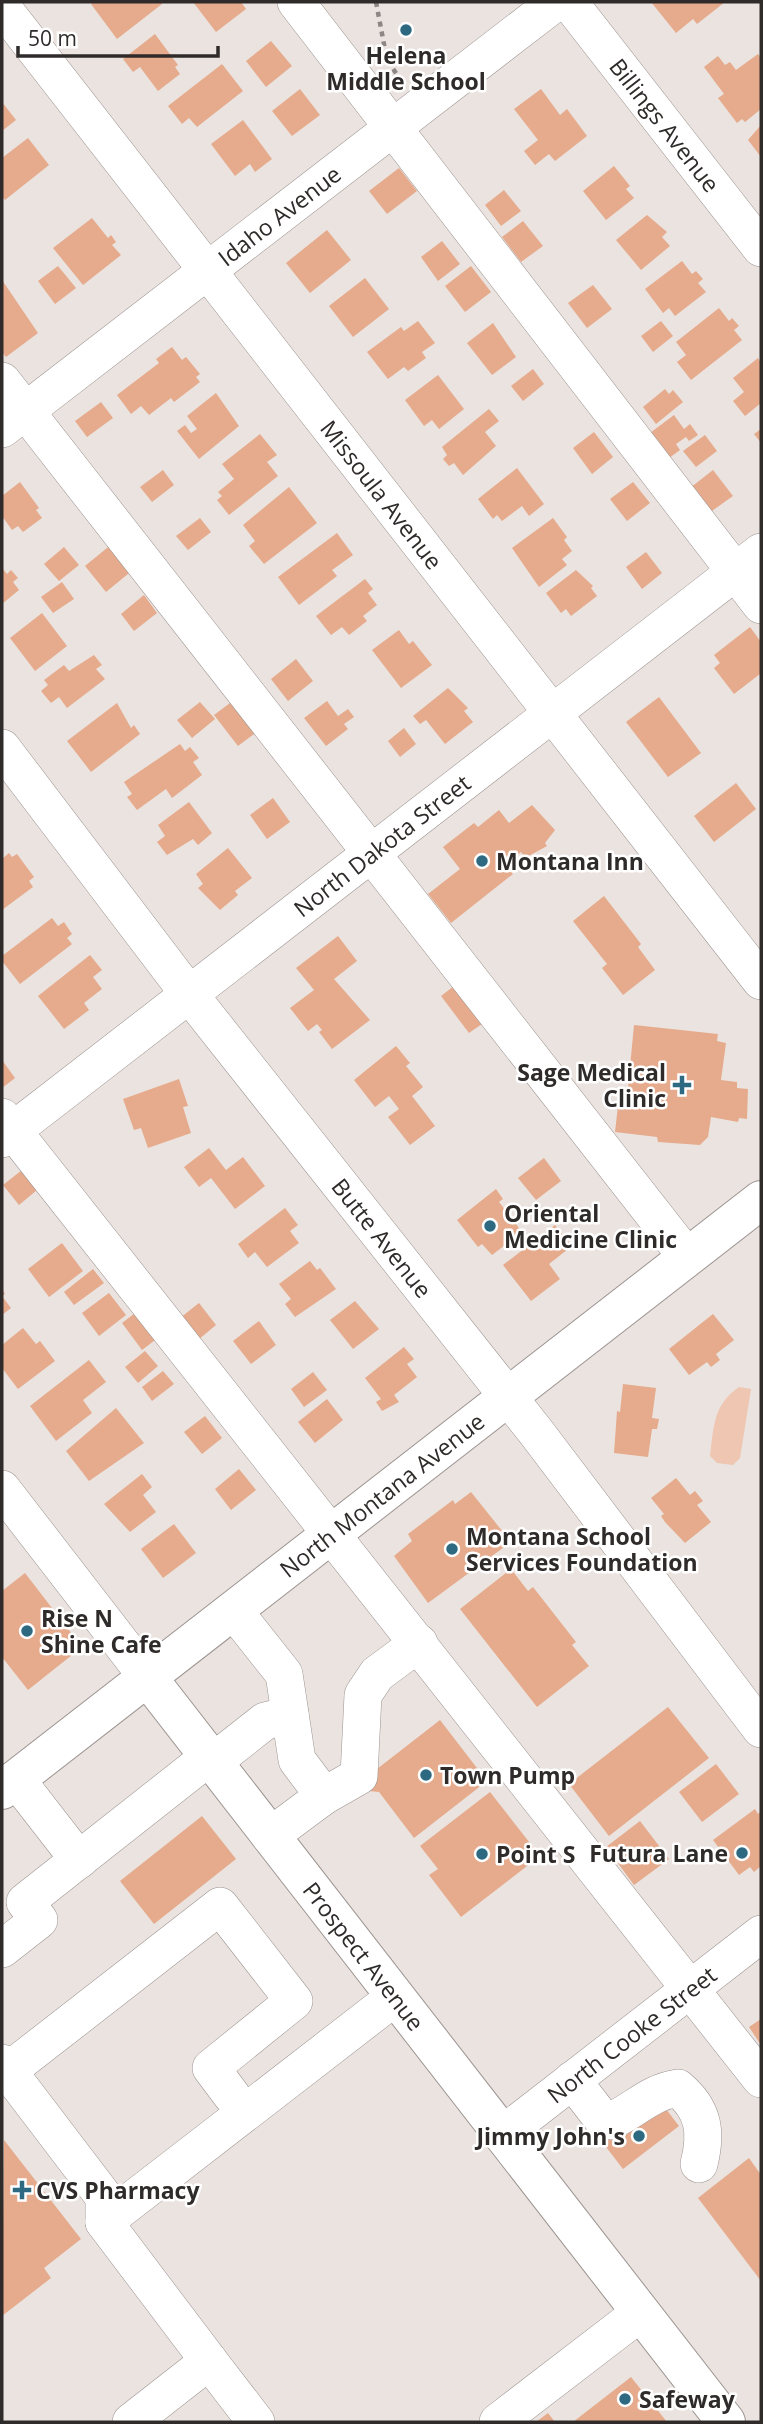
<svg xmlns="http://www.w3.org/2000/svg" width="763" height="2424" font-family="'Open Sans',sans-serif">
<rect width="100%" height="100%" fill="#ebe3df"/>
<path fill="#efc6b1" d="M739,1387L751,1389L740,1458L733,1465L717,1463L710,1456C714,1426 713,1405 739,1387Z"/>
<g fill="#e5ab8c">
<polygon points="94,2 161,2 162,4 117,39 91,4"/>
<polygon points="193,2 241,2 246,9 216,32"/>
<polygon points="651,2 725,2 697,24 693,19 676,33"/>
<polygon points="155,34 178,65 175,67 180,74 158,91 140,67 133,72 123,59"/>
<polygon points="271,41 292,66 266,87 246,61"/>
<polygon points="758,54 761,58 761,109 745,122 742,119 737,123 718,98 724,94 704,67 718,56 725,65 730,62 736,70"/>
<polygon points="222,64 243,91 197,127 189,118 182,124 168,106"/>
<polygon points="300,89 320,115 292,136 272,111"/>
<polygon points="541,89 560,115 567,109 587,136 555,161 549,154 535,165 524,151 538,140 514,109"/>
<polygon points="2,102 16,120 2,131"/>
<polygon points="243,120 272,159 255,172 250,164 235,176 211,144"/>
<polygon points="761,125 761,157 748,140"/>
<polygon points="28,138 49,165 5,200 2,196 2,158"/>
<polygon points="614,166 630,186 626,189 634,198 606,220 583,191"/>
<polygon points="399,168 417,191 387,214 369,191"/>
<polygon points="504,190 521,211 501,226 485,205"/>
<polygon points="647,215 667,232 662,237 670,246 641,270 616,240"/>
<polygon points="92,218 108,238 111,235 116,242 112,245 121,255 83,285 53,248"/>
<polygon points="523,221 543,246 521,262 502,237"/>
<polygon points="327,230 351,260 310,293 286,263"/>
<polygon points="442,241 460,264 438,281 421,257"/>
<polygon points="682,261 692,274 696,271 703,279 698,283 706,292 675,316 669,308 663,313 645,289"/>
<polygon points="58,266 76,288 55,304 38,281"/>
<polygon points="471,266 491,292 465,312 445,286"/>
<polygon points="365,278 389,309 353,337 329,306"/>
<polygon points="2,280 38,333 6,357 2,352"/>
<polygon points="593,285 612,309 587,328 568,303"/>
<polygon points="719,308 729,321 732,318 739,326 734,330 742,340 691,380 677,362 686,355 676,342"/>
<polygon points="418,321 435,343 422,352 426,358 408,371 404,367 388,379 367,352 401,327 404,331"/>
<polygon points="661,321 673,336 653,352 641,336"/>
<polygon points="493,323 516,357 492,375 467,343"/>
<polygon points="172,347 182,360 186,357 200,374 196,377 200,382 174,402 171,398 149,415 141,406 131,414 117,395 159,363 156,359"/>
<polygon points="758,358 761,363 761,403 745,416 733,401 744,392 733,378"/>
<polygon points="533,369 544,384 523,401 511,386"/>
<polygon points="438,375 464,409 439,429 432,420 424,426 405,400"/>
<polygon points="665,389 669,394 673,390 683,402 656,424 643,407"/>
<polygon points="216,393 239,426 199,459 177,431 185,425 191,433 197,429 187,416"/>
<polygon points="101,402 113,418 87,437 75,421"/>
<polygon points="489,409 499,421 485,432 496,446 463,475 454,463 449,466 443,459 447,455 442,447"/>
<polygon points="674,415 684,429 690,424 698,435 689,441 686,437 676,444 680,450 665,461 646,436"/>
<polygon points="761,429 761,443 754,434"/>
<polygon points="594,432 613,457 592,474 573,448"/>
<polygon points="260,434 277,455 267,462 278,476 229,515 217,500 222,496 218,492 234,479 222,464"/>
<polygon points="705,435 717,451 696,467 683,451"/>
<polygon points="517,468 544,504 529,516 522,506 502,521 497,515 493,519 478,499"/>
<polygon points="163,470 174,485 152,502 140,487"/>
<polygon points="713,470 733,496 709,513 690,488"/>
<polygon points="20,482 39,508 36,510 42,518 23,532 18,526 12,530 2,516 2,496"/>
<polygon points="633,482 650,503 627,521 610,499"/>
<polygon points="289,487 317,523 264,564 249,546 255,541 243,525"/>
<polygon points="200,518 211,532 188,550 176,536"/>
<polygon points="553,518 567,537 564,540 572,551 562,559 567,565 539,587 512,548"/>
<polygon points="337,533 353,555 332,570 337,576 299,605 278,577"/>
<polygon points="113,543 134,569 106,592 85,566"/>
<polygon points="64,547 79,565 59,581 44,564"/>
<polygon points="646,552 662,573 642,589 626,567"/>
<polygon points="2,568 7,574 11,570 18,578 13,582 19,590 2,604"/>
<polygon points="576,570 593,586 591,588 597,596 571,616 566,609 561,613 546,593"/>
<polygon points="365,579 373,589 368,593 377,605 363,616 367,621 349,635 342,627 331,635 316,616"/>
<polygon points="62,582 74,599 53,613 41,597"/>
<polygon points="144,595 157,613 134,631 121,614"/>
<polygon points="42,613 67,646 35,671 10,638"/>
<polygon points="750,627 761,642 761,676 760,674 734,694 714,668 720,663 714,655"/>
<polygon points="399,630 409,644 413,641 432,665 401,688 372,650"/>
<polygon points="94,655 102,665 96,669 105,679 67,708 59,697 51,703 41,691 48,685 44,680 64,665 69,671"/>
<polygon points="296,659 313,681 288,701 271,679"/>
<polygon points="448,688 468,708 464,711 473,722 445,744 426,720 420,724 413,716"/>
<polygon points="238,697 262,728 238,746 214,715"/>
<polygon points="659,697 701,753 668,777 626,722"/>
<polygon points="327,701 338,716 348,709 354,717 344,724 348,729 326,746 304,718"/>
<polygon points="200,702 215,719 192,738 177,720"/>
<polygon points="117,703 131,728 134,725 140,734 91,772 67,741"/>
<polygon points="404,728 416,744 400,757 388,741"/>
<polygon points="180,744 185,751 190,747 199,758 193,762 202,775 172,798 166,789 137,810 127,797 132,794 124,782"/>
<polygon points="736,783 756,809 714,842 694,816"/>
<polygon points="273,798 290,822 267,839 250,815"/>
<polygon points="189,802 212,833 198,845 193,839 167,855 157,842 165,836 158,825"/>
<polygon points="532,805 555,830 545,843 547,846 525,858 521,852 505,864 513,874 451,923 428,894 460,869 443,847 474,823 478,827 499,810 509,823"/>
<polygon points="228,848 252,878 235,891 238,895 220,910 198,888 203,884 196,874"/>
<polygon points="9,853 12,857 17,854 34,877 29,881 33,887 2,910 2,859"/>
<polygon points="604,896 641,944 638,947 655,970 623,995 602,968 607,964 573,921"/>
<polygon points="52,918 58,926 64,922 72,934 67,938 72,944 20,984 2,961 2,956"/>
<polygon points="338,936 357,961 334,979 370,1020 332,1049 319,1032 322,1030 317,1024 308,1031 290,1008 314,990 296,968"/>
<polygon points="90,955 102,970 93,977 102,989 84,1003 89,1010 64,1029 38,996"/>
<polygon points="454,986 482,1024 469,1033 441,996"/>
<polygon points="634,1025 718,1034 717,1041 726,1043 721,1080 737,1082 737,1088 748,1089 747,1119 739,1118 738,1122 711,1117 708,1137 700,1145 658,1142 657,1137 615,1132 619,1097 627,1098"/>
<polygon points="396,1046 410,1063 406,1066 423,1087 412,1096 435,1126 410,1145 388,1117 399,1109 389,1096 375,1107 354,1080"/>
<polygon points="2,1060 15,1078 2,1088"/>
<polygon points="179,1079 188,1106 183,1107 191,1133 148,1148 141,1128 134,1130 123,1099"/>
<polygon points="209,1148 226,1170 243,1157 265,1186 235,1209 211,1178 199,1187 184,1167"/>
<polygon points="544,1158 561,1181 536,1200 518,1178"/>
<polygon points="27,1166 43,1185 19,1205 3,1185"/>
<polygon points="496,1189 503,1199 499,1202 522,1232 492,1255 482,1244 478,1247 457,1220"/>
<polygon points="285,1208 298,1225 290,1231 299,1243 267,1267 255,1252 248,1258 238,1244"/>
<polygon points="555,1225 572,1246 549,1264 560,1279 531,1301 503,1265"/>
<polygon points="62,1243 83,1271 49,1297 28,1269"/>
<polygon points="310,1261 317,1270 320,1268 336,1289 295,1317 285,1304 291,1299 279,1284"/>
<polygon points="93,1269 104,1283 74,1305 64,1292"/>
<polygon points="2,1289 5,1294 2,1296 11,1308 2,1315"/>
<polygon points="109,1293 126,1315 99,1336 82,1313"/>
<polygon points="355,1301 379,1329 353,1349 330,1320"/>
<polygon points="199,1303 216,1325 198,1340 180,1318"/>
<polygon points="143,1307 163,1334 142,1350 122,1323"/>
<polygon points="713,1314 734,1340 716,1354 720,1360 711,1367 707,1362 689,1375 669,1349"/>
<polygon points="259,1321 276,1345 251,1364 233,1341"/>
<polygon points="23,1328 36,1344 40,1341 55,1361 18,1389 2,1368 2,1345"/>
<polygon points="404,1347 414,1359 407,1364 417,1377 394,1395 399,1402 382,1411 376,1402 381,1399 365,1378"/>
<polygon points="145,1351 158,1366 138,1383 125,1367"/>
<polygon points="89,1360 106,1382 83,1400 92,1413 56,1441 30,1406"/>
<polygon points="163,1371 174,1384 152,1401 142,1387"/>
<polygon points="313,1372 327,1390 304,1407 291,1389"/>
<polygon points="623,1384 656,1388 652,1418 659,1419 657,1429 652,1429 648,1457 614,1453 617,1411 620,1412"/>
<polygon points="327,1399 343,1420 315,1443 298,1422"/>
<polygon points="116,1408 144,1443 89,1481 66,1451"/>
<polygon points="205,1416 222,1438 202,1454 184,1432"/>
<polygon points="239,1469 256,1490 231,1510 215,1489"/>
<polygon points="142,1474 152,1487 143,1495 156,1512 130,1532 104,1504"/>
<polygon points="676,1478 690,1495 695,1491 703,1501 697,1505 711,1522 685,1543 665,1522 661,1516 664,1514 651,1498"/>
<polygon points="471,1492 511,1542 428,1603 394,1556 412,1541 408,1534 453,1500 455,1504"/>
<polygon points="174,1524 196,1553 163,1578 141,1549"/>
<polygon points="511,1569 528,1591 533,1587 576,1642 572,1645 589,1666 537,1707 460,1609"/>
<polygon points="25,1573 82,1647 28,1690 2,1657 2,1591"/>
<polygon points="668,1707 709,1758 609,1836 569,1784"/>
<polygon points="440,1720 487,1781 414,1838 379,1792 369,1791 377,1769"/>
<polygon points="716,1764 739,1794 702,1822 679,1792"/>
<polygon points="490,1792 540,1856 461,1917 429,1875 438,1869 420,1846"/>
<polygon points="755,1809 758,1814 761,1811 761,1866 754,1872 750,1867 739,1875 713,1840"/>
<polygon points="202,1816 236,1859 154,1924 120,1881"/>
<polygon points="640,1821 669,1859 634,1885 606,1847"/>
<polygon points="761,2019 761,2045 749,2027"/>
<polygon points="659,2100 679,2126 623,2169 603,2143"/>
<polygon points="4,2140 81,2239 44,2268 51,2278 2,2316"/>
<polygon points="749,2158 761,2175 761,2281 698,2198"/>
<polygon points="631,2377 667,2422 573,2422"/>
<polygon points="548,2413 555,2422 536,2422"/>
</g>
<g fill="none" stroke-linecap="round" stroke-linejoin="round">
<defs>
<g id="minor">
<polyline points="296,2 761,605"/>
<path id="s1" d="M569,2L761,248"/>
<path id="s2" d="M2,7L761,981"/>
<polyline points="2,381 687,1257"/>
<path id="s3" d="M2,429L556,2"/>
<path id="s4" d="M2,748L189,994L536,1432L761,1729"/>
<polyline points="2,1117 761,2079"/>
<path id="s5" d="M2,1139L761,552"/>
<polyline points="2,1489 148,1678"/>
<polyline points="234,1611 284,1674 297,1760 324,1796 270,1836"/>
<polyline points="213,1762 265,1721 290,1715"/>
<polyline points="16,1779 79,1860"/>
<polyline points="324,1796 359,1776 363,1695 377,1674 419,1643"/>
<polyline points="2,1949 39,1920 25,1902 209,1757"/>
<polyline points="2,2063 104,2197 104,2222 209,2361"/>
<polyline points="8,2071 220,1906 294,2001 211,2068 232,2096"/>
<path d="M572,2080L603,2120L611,2121C637,2109 648,2093 678,2088C704,2110 707,2132 699,2164"/>
<path id="s6" d="M502,2135L761,1934"/>
<polyline points="104,2222 395,1997"/>
<polyline points="131,2422 209,2361 256,2422"/>
<polyline points="498,2422 640,2313"/>
</g>
<g id="highway">
<path id="s7" d="M148,1678L726,2422"/>
<path id="s8" d="M2,1790L761,1200"/>
</g>
</defs>
<use href="#minor" stroke="#9c9491" stroke-width="38"/>
<use href="#highway" stroke="#9c9491" stroke-width="40"/>
<polyline stroke="#8c8784" stroke-width="4.5" stroke-dasharray="5 5" stroke-linecap="butt" points="376,2 387,60 398,76"/>
<use href="#minor" stroke="#fff" stroke-width="37"/>
<use href="#highway" stroke="#fff" stroke-width="38"/>
</g>
<g fill="#2d6a81" stroke="#fff" stroke-width="2.5">
<circle cx="406" cy="30" r="7"/>
<circle cx="482" cy="861" r="7"/>
<path d="M678.5 1074.5h7v7h7v7h-7v7h-7v-7h-7v-7h7z"/>
<circle cx="490" cy="1226" r="7"/>
<circle cx="452" cy="1549" r="7"/>
<circle cx="27" cy="1631" r="7"/>
<circle cx="426" cy="1775" r="7"/>
<circle cx="742" cy="1853" r="7"/>
<circle cx="482" cy="1854" r="7"/>
<circle cx="639" cy="2136" r="7"/>
<path d="M18.5 2179.5h7v7h7v7h-7v7h-7v-7h-7v-7h7z"/>
<circle cx="625" cy="2399" r="7"/>
</g>
<g text-anchor="middle" dominant-baseline="central" stroke-width="5" stroke-linejoin="round" paint-order="stroke">
<g font-size="23" font-weight="bold" fill="#2e2b2a" stroke="#fff" text-anchor="start">
<text x="406" y="55" text-anchor="middle">Helena<tspan x="406" dy="26">Middle School</tspan></text>
<text x="496" y="861">Montana Inn</text>
<text x="666" y="1072" text-anchor="end">Sage Medical<tspan x="666" dy="26">Clinic</tspan></text>
<text x="504" y="1213">Oriental<tspan x="504" dy="26">Medicine Clinic</tspan></text>
<text x="466" y="1536">Montana School<tspan x="466" dy="26">Services Foundation</tspan></text>
<text x="41" y="1618">Rise N<tspan x="41" dy="26">Shine Cafe</tspan></text>
<text x="440" y="1775">Town Pump</text>
<text x="728" y="1853" text-anchor="end">Futura Lane</text>
<text x="496" y="1854">Point S</text>
<text x="625" y="2136" text-anchor="end">Jimmy John's</text>
<text x="36" y="2190">CVS Pharmacy</text>
<text x="639" y="2399">Safeway</text>
</g>
<g font-size="23" fill="#2e2b2a" stroke="#fff">
<text stroke="none"><textPath href="#s1" startOffset="156">Billings Avenue</textPath></text>
<text stroke="none"><textPath href="#s3" startOffset="350">Idaho Avenue</textPath></text>
<text stroke="none"><textPath href="#s2" startOffset="618">Missoula Avenue</textPath></text>
<text stroke="none"><textPath href="#s5" startOffset="480">North Dakota Street</textPath></text>
<text stroke="none"><textPath href="#s4" startOffset="620">Butte Avenue</textPath></text>
<text stroke="none"><textPath href="#s8" startOffset="481">North Montana Avenue</textPath></text>
<text stroke="none"><textPath href="#s7" startOffset="352">Prospect Avenue</textPath></text>
<text stroke="none"><textPath href="#s6" startOffset="164">North Cooke Street</textPath></text>
</g>
</g>
<rect width="763" height="2424" fill="none" stroke="#2e2b2a" stroke-width="7"/>
<path d="M18 46v10h200v-10" fill="none" stroke="#2e2b2a" stroke-width="3.5"/>
<text x="28" y="46" font-size="21" fill="#2e2b2a" stroke="#ffffff" stroke-width="5" paint-order="stroke">50 m</text>
</svg>
